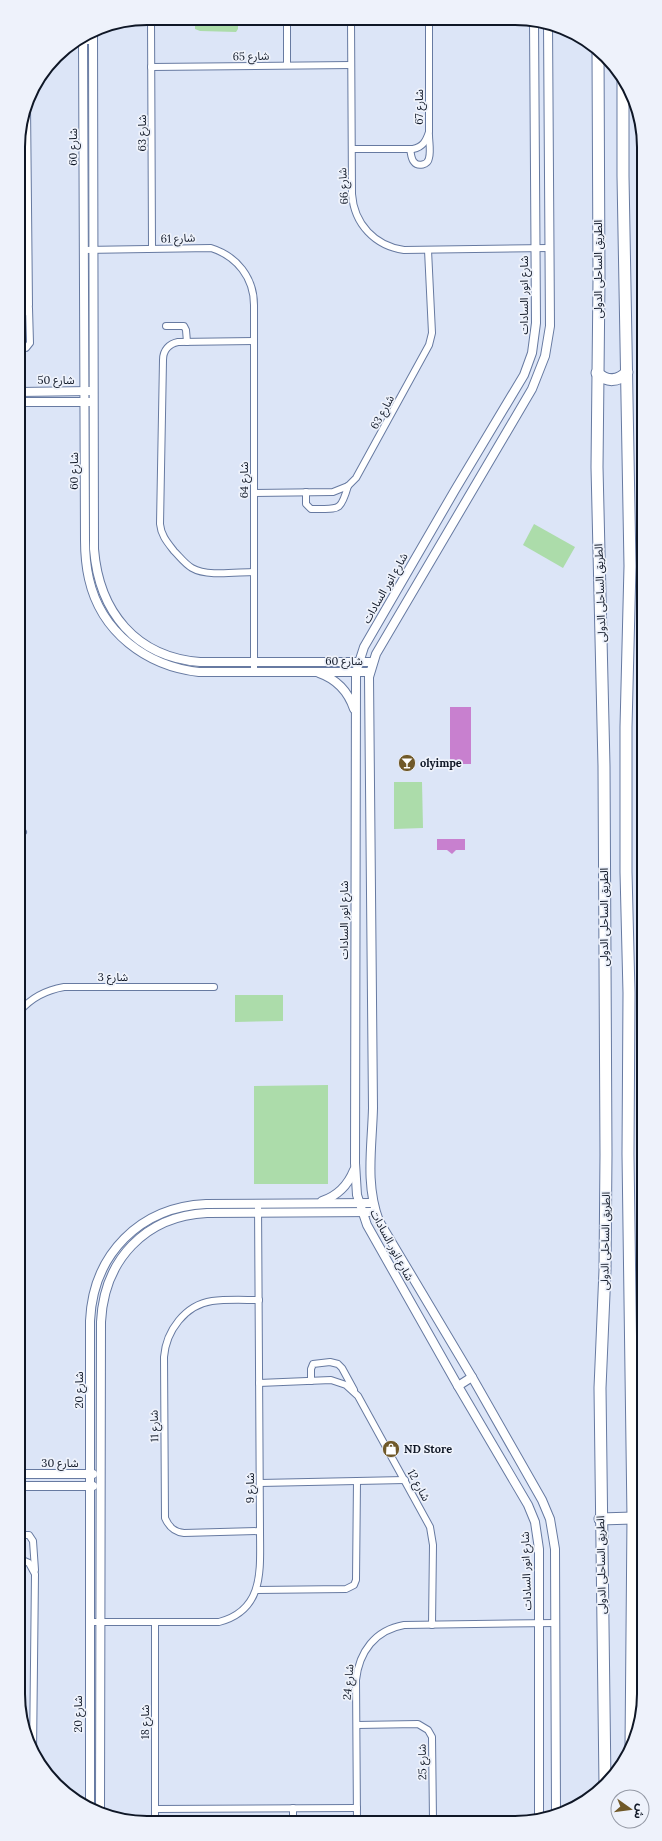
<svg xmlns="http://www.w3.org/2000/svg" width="662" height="1841" font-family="Lora,'Noto Sans Arabic',serif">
<rect width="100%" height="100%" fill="#dce5f7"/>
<g fill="#acdcaa">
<polygon points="195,18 238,19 238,29 236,32 200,31 195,29"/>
<polygon points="534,524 575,547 563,568 523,545"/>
<polygon points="394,782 422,782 423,828 394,829"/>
<polygon points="235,995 283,995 283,1021 235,1022"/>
<polygon points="328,1085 328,1184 254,1184 254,1086"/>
</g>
<g fill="#c880cf">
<rect x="450" y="707" width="21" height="57"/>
<polygon points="437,839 465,839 465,850 456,850 452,854 447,850 437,850"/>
</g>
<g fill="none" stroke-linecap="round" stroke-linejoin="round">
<defs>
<g id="street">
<polyline points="151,18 152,248"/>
<polyline points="287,19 287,65"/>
<path d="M351,19L352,194C354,224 375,246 404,250L549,248"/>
<polyline points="76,41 94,41"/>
<polyline points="151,67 351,65"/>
<polyline points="18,142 27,142"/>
<path d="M352,149H413C423,147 426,141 429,132V20"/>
<path d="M410,149C411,153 411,159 414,162C418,167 428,165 429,158C431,151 429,142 429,135"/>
<path d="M84,250L211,248C237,256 254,278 254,305V672"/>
<polyline points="19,316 26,312 29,305 27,106"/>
<polyline points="166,326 184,326 186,330 187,342"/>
<path d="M254,341L178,342C169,344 163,350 163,360L160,524C161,535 167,542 174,551C180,557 185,564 192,568C207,577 237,572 254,572"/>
<polyline points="19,348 26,348 30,343 29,308"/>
<path d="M306,492V504L311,509C338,508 340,514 348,486"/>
<polyline points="254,493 333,492 348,486 356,478 429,345 432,333 428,250"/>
<polyline points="19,828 23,832"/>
<path d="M20,1011C31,998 47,990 64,987H214"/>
<path d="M259,1300C244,1300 227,1299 212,1301C185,1305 166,1331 164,1357L165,1518C169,1527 174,1532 184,1533L260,1531"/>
<polyline points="311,1381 311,1369 313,1364 330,1362 338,1364 342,1368 354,1390"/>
<polyline points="259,1383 331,1380 346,1385 358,1396 430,1527 433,1545 432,1625"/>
<polyline points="260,1483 405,1480"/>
<polyline points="20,1535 29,1535 33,1541 35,1570"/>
<polyline points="20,1559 29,1563 35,1574 33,1753"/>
<polyline points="257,1590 346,1589 354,1585 356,1580 357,1481"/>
<path d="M89,1622H219C265,1610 260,1569 260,1531L258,1203"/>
<polyline points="155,1622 155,1821"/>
<polyline points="357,1725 418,1724 428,1730 432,1737 433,1820"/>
<polyline points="155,1809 357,1808"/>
<polyline points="293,1821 293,1808"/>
<path d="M357,1821L356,1680C359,1652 375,1630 404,1625L555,1623"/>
</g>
<g id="secondary">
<polyline points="534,20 536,323 532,353 524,375 455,490 364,647 356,672 355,1163 357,1195 367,1225 458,1386 528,1505 535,1522 539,1549 539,1820"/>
<path d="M548,24L550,326L545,356L532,389L376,654L369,677L373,1108C372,1147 365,1184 379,1221L472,1377L542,1500L550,1519L555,1549L556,1814"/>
<path d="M93,31L94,549C99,612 136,657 200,662H372"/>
<path d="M83,37L85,540C85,553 86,566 89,579C101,632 146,666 199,672H370"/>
<polyline points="19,392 90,391"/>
<polyline points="19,402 90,402"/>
<path d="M319,673C336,679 348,691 354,709"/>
<path d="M322,1201C337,1196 348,1185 354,1170"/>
<polyline points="458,1386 472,1377"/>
<polyline points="20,1474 93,1474"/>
<polyline points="20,1486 93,1486"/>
<path d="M90,1809V1321C93,1254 140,1207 206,1204L373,1203"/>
<path d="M100,1813L101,1322C104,1260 145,1216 207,1213L375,1212"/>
</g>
<g id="highway">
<polyline points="598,49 599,280 597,467 604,766 606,1154 605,1270 600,1388 605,1784"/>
<polyline points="623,78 623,176 630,566 626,727 626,872 629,993 628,1154 633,1518 631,1748"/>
<path d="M597,373C607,382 618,382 627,372"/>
<polyline points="600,1519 633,1518"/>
</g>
</defs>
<use href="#street" stroke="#677aa1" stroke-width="8"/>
<use href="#secondary" stroke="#677aa1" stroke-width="10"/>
<use href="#highway" stroke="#677aa1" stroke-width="13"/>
<use href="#street" stroke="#fff" stroke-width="6"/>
<use href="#secondary" stroke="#fff" stroke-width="8"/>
<use href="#highway" stroke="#fff" stroke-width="11"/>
</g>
<defs>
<symbol id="bar-disc" viewBox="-11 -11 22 22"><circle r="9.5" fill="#705929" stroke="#eef2fb"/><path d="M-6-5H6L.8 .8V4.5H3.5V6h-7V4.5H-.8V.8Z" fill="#fff"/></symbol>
<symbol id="shop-disc" viewBox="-11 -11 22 22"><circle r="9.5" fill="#705929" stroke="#eef2fb"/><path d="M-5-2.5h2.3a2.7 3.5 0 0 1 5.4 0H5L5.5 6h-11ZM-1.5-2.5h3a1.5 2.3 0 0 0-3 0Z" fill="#fff"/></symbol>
</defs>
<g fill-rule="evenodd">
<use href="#bar-disc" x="397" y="753" width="20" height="20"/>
<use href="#shop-disc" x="381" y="1439" width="20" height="20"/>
</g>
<g text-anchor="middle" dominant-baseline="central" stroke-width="3.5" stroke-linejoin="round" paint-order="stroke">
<g font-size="11" fill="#0f1726" stroke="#eef2fb">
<text transform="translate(251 56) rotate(-1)">شارع 65</text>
<text transform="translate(419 107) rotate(-90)">شارع 67</text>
<text transform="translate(142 133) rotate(-90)">شارع 63</text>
<text transform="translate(73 147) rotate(-90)">شارع 60</text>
<text transform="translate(343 186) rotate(-93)">شارع 66</text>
<text transform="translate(178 238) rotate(-2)">شارع 61</text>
<text transform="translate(598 269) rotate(-90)">الطريق الساحلى الدولى</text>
<text transform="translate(524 295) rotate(-90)">شارع انور السادات</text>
<text x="56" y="380">شارع 50</text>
<text transform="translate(382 412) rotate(-61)">شارع 63</text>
<text transform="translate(74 471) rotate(-90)">شارع 60</text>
<text transform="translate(244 480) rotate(-90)">شارع 64</text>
<text transform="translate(385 588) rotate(-60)">شارع انور السادات</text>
<text transform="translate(600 593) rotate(-92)">الطريق الساحلى الدولى</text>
<text x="344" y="661">شارع 60</text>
<text transform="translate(604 917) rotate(-90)">الطريق الساحلى الدولى</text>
<text transform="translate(344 920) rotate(-90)">شارع انور السادات</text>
<text x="113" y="977">شارع 3</text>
<text transform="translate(605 1241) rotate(-89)">الطريق الساحلى الدولى</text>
<text transform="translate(392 1245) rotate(62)">شارع انور السادات</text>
<text transform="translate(79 1390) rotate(-90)">شارع 20</text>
<text transform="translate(154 1426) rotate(-91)">شارع 11</text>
<text x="60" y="1463">شارع 30</text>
<text transform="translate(419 1485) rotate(61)">شارع 12</text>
<text transform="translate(250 1488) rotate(-90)">شارع 9</text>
<text transform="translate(601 1565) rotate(-91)">الطريق الساحلى الدولى</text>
<text transform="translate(526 1571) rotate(-92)">شارع انور السادات</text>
<text transform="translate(348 1682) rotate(-85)">شارع 24</text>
<text transform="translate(78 1714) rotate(-90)">شارع 20</text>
<text transform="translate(145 1722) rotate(-90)">شارع 18</text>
<text transform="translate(422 1762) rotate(-91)">شارع 25</text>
</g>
<g font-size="11" font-weight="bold" fill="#0f1726" stroke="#eef2fb" text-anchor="start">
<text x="420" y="763">olyimpe</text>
<text x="404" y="1449">ND Store</text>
</g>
</g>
<path d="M0 0H662V1841H0ZM147 25H515A122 122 0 0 1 637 147V1694A122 122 0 0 1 515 1816H147A122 122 0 0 1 25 1694V147A122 122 0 0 1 147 25Z" fill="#eef2fb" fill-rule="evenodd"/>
<path fill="none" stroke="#0f1726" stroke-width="2" d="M147 25H515A122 122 0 0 1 637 147V1694A122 122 0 0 1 515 1816H147A122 122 0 0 1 25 1694V147A122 122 0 0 1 147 25Z"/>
<g transform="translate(630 1809) rotate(104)"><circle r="19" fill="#eef2fb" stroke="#959aa6"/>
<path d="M0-3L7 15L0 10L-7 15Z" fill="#705929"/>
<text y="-6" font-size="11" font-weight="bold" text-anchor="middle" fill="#0f1726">ش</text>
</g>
</svg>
